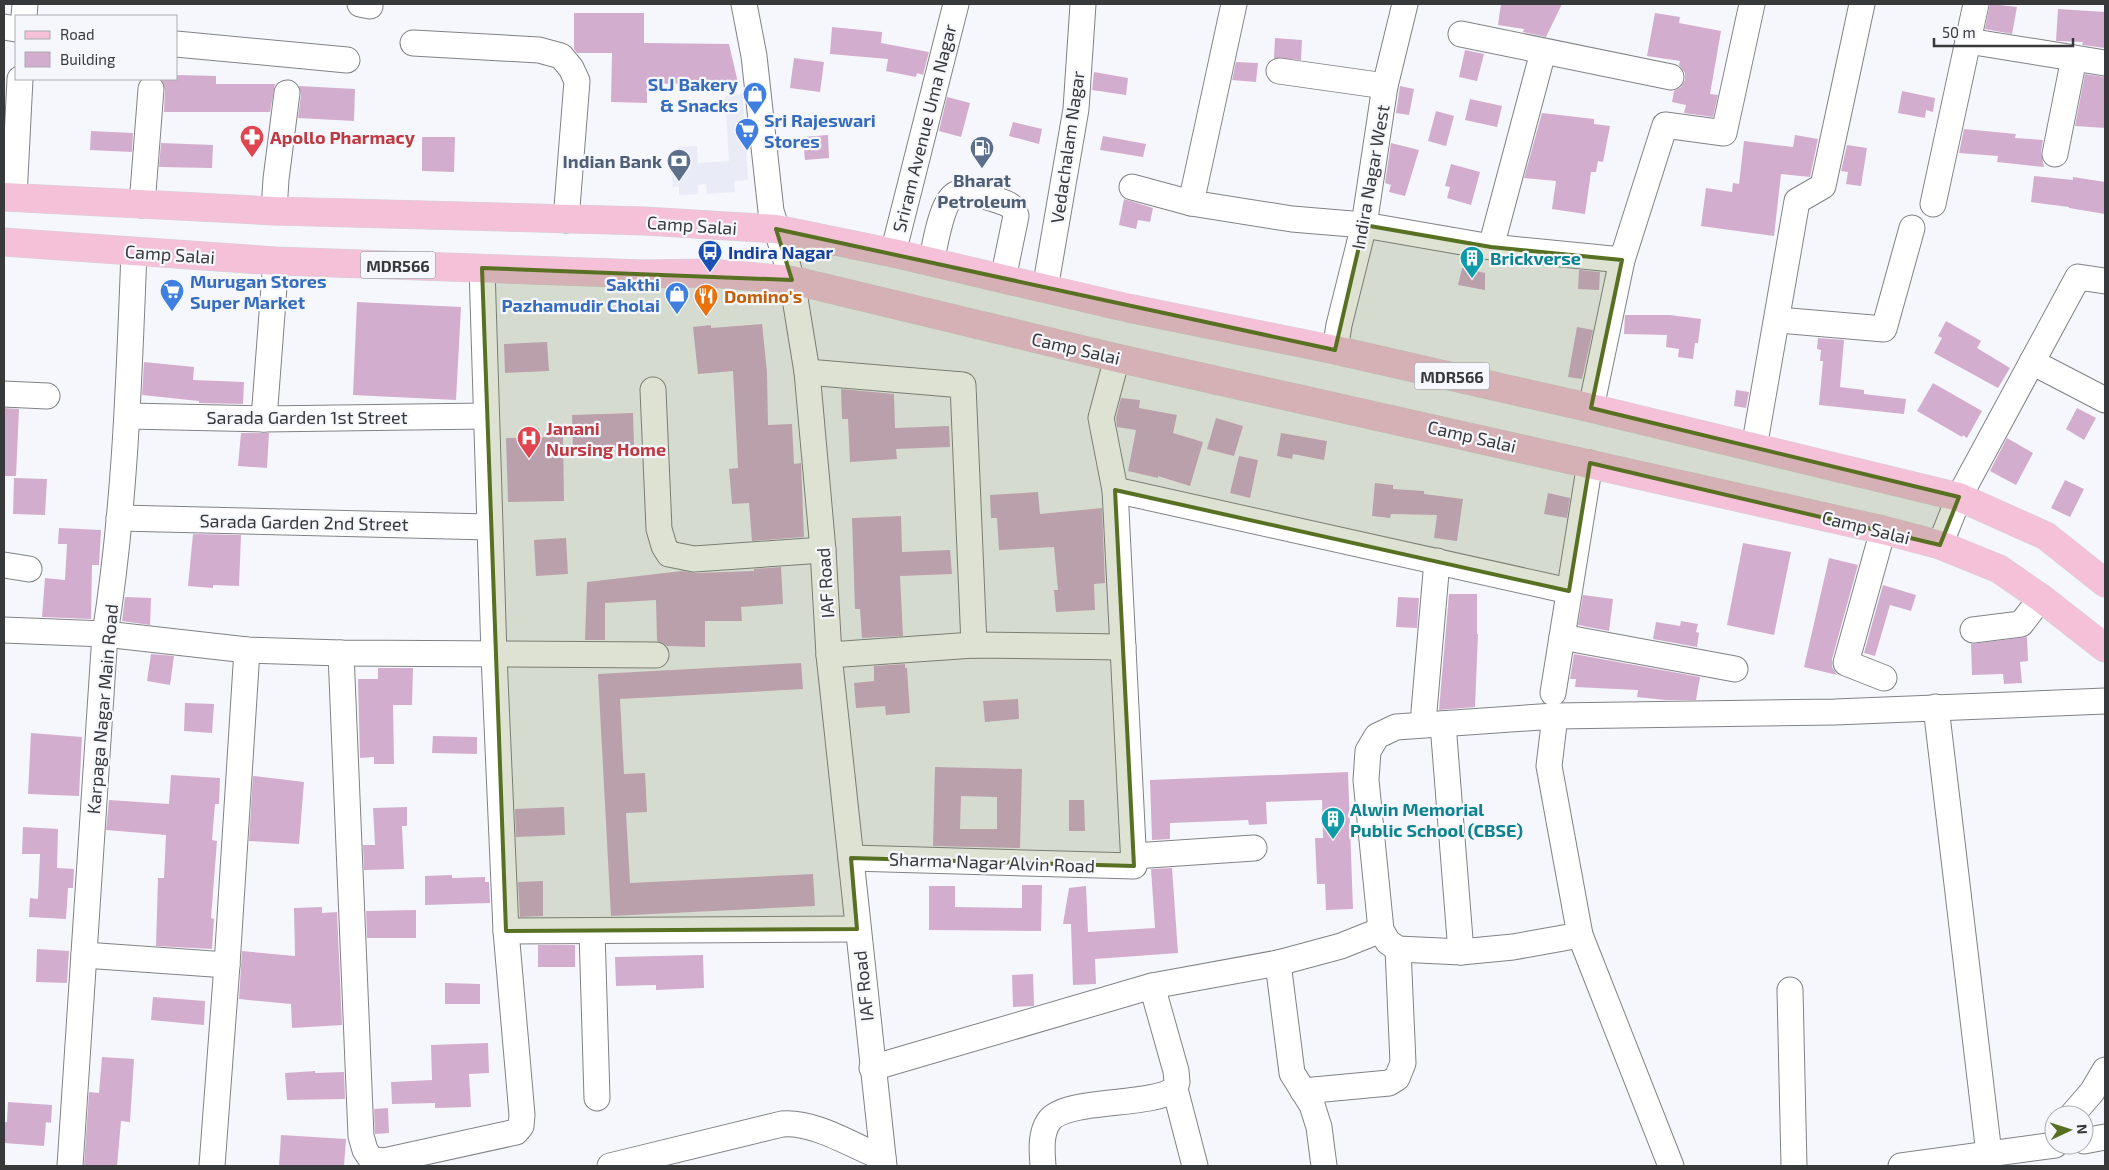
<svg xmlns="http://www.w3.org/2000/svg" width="2109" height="1170" font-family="'Exo 2',sans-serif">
<rect width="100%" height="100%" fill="#f6f7fc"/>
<polygon fill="#e9ebf7" points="743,94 748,180 734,181 735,192 707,194 706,184 698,185 698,194 679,195 679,186 673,187 671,164 678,163 678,147 697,146 698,163 729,161 725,96"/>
<g fill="#d3adcd" fill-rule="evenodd">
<polygon points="1501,4 1562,4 1546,37 1523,32 1524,29 1498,25"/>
<polygon points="1990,4 2017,7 2012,34 1985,29"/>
<polygon points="2058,9 2105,12 2105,48 2082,45 2083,42 2056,41"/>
<polygon points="574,13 644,13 644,43 729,44 738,83 647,84 647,103 611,102 612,53 577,53 574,49"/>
<polygon points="1655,13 1680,17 1679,23 1721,31 1710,94 1718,95 1713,117 1684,113 1686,105 1672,102 1674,91 1681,87 1685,80 1685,73 1679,65 1680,61 1647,56"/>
<polygon points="832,27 882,32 881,43 929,52 923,75 917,73 916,77 886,71 888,59 830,54"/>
<polygon points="1275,38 1302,40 1301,60 1274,58"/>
<polygon points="1465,50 1484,54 1477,81 1459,77"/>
<polygon points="794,58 824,62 820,92 790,88"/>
<polygon points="1236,62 1258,63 1256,82 1232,80"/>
<polygon points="1094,72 1128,78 1126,95 1092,90"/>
<polygon points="2085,74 2105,77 2105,128 2075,126"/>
<polygon points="176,75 216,76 216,84 275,84 270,112 164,112 165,90 161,79 176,79"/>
<polygon points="299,86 355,89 354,121 298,118 301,95"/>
<polygon points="1400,86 1414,89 1409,115 1396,113"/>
<polygon points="1902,91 1935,98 1933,112 1926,110 1925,118 1898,113"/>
<polygon points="947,97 970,103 961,137 939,131"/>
<polygon points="1470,99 1502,106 1497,127 1465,120"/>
<polygon points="1436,111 1454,116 1446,146 1428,141"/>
<polygon points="1542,113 1594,119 1594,124 1610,126 1603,162 1598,161 1596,172 1591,172 1585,214 1552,209 1556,181 1524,178"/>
<polygon points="1013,122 1042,129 1039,144 1009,136"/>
<polygon points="1964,129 2016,134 2015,138 2043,140 2041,152 2044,167 1997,162 1998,156 1959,153"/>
<polygon points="91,131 133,133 132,152 90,150"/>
<polygon points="828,135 829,158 805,160 803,137"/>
<polygon points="1795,135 1818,139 1810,177 1781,174 1774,236 1701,226 1706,188 1732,192 1733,183 1739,184 1744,141 1793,147"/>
<polygon points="1103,136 1146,144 1143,157 1100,150"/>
<polygon points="422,137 455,137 454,172 422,171"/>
<polygon points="161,143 213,145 212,168 159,167"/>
<polygon points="1391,143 1419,150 1405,196 1389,192 1391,185 1385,183"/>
<polygon points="1847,145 1867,148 1861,186 1846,184 1848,172 1841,171"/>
<polygon points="1451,164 1480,172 1471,205 1447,198 1450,187 1445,186"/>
<polygon points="2034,176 2073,180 2073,177 2105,182 2105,214 2069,208 2069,207 2031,202"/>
<polygon points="1124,199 1153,208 1150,222 1138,220 1136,229 1119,225"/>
<polygon points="1462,268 1485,273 1485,290 1458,285"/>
<polygon points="1579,270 1600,272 1599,290 1578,289"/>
<polygon points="357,302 461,307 456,400 353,395"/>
<polygon points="1625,315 1670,315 1701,319 1698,343 1695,343 1693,359 1678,357 1679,349 1666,347 1667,335 1624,334"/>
<polygon points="1946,321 1981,341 1977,348 2010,368 1998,388 1934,353 1942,338 1938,336"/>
<polygon points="762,324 767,372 768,425 792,424 794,464 801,463 804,537 752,541 749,503 732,504 729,469 738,468 733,371 698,374 693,327 711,325 711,328"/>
<polygon points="1577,327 1593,330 1582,379 1568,377"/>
<polygon points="1818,338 1844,340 1840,387 1864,390 1864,394 1906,399 1904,414 1819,405 1823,361 1820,361 1821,350 1817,349"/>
<polygon points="547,342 549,371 505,373 504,344"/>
<polygon points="144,362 194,367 193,380 244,382 243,404 199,403 199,401 142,395"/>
<polygon points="1933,383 1982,411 1967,438 1963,435 1962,437 1917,411"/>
<polygon points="841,389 894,394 895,428 949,426 950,447 896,449 897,459 850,462 848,419 842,419"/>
<polygon points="1736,390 1749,392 1746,408 1734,406"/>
<polygon points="1121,398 1140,400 1139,408 1177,415 1173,433 1203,442 1190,486 1158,476 1158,478 1128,471 1136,430 1117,427 1116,418"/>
<polygon points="4,408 19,409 16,476 4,476"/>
<polygon points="2077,408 2096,418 2084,440 2066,429"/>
<polygon points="633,413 634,446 573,448 572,415"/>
<polygon points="1216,418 1243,426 1234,456 1207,449"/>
<polygon points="241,433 269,433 267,468 238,466"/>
<polygon points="1281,433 1327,441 1324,460 1293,454 1292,459 1277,456"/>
<polygon points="563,437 564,501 508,502 506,438"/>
<polygon points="2007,438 2033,453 2016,485 1990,471"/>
<polygon points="1239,456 1258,460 1250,498 1230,493"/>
<polygon points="14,478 47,479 45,515 13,514"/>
<polygon points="2065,480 2084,489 2070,517 2051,508"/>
<polygon points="1375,483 1393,485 1393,489 1424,491 1424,494 1463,499 1457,541 1434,538 1437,515 1391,514 1390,518 1372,516"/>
<polygon points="1038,492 1040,514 1102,508 1105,583 1094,584 1095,610 1056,612 1054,590 1058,590 1054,547 999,550 997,518 991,518 990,495"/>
<polygon points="1548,493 1570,498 1567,518 1544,514"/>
<polygon points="901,516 902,552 950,550 952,574 900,576 903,636 862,638 860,609 855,609 852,518"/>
<polygon points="59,528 101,530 99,565 92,565 91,619 42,617 45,578 65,580 67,544 58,544"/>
<polygon points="193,534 241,535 239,586 213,585 213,588 188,586"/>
<polygon points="566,538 568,574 536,576 534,540"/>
<polygon points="1743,543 1791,552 1774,635 1727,625"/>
<polygon points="1829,558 1858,565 1832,659 1832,667 1837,675 1804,667"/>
<polygon points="781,567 783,604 741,607 742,621 705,621 705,647 667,646 657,641 656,600 605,603 605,640 585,640 587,582 682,571 695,573 754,571 754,569"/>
<polygon points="1883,585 1916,595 1911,611 1890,605 1875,656 1864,653"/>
<polygon points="1449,594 1477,594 1477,634 1478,634 1475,707 1439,710"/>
<polygon points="1583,595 1613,599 1609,631 1578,625"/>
<polygon points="125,597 151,598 150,625 122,621"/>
<polygon points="1398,597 1419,598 1417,628 1396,627"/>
<polygon points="1681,621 1698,624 1696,632 1699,633 1697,647 1653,639 1656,622 1680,626"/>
<polygon points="2027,637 2028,661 2020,662 2022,683 2004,684 2003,674 1972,675 1971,644"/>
<polygon points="151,654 174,656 170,685 147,681"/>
<polygon points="1574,654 1700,677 1696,700 1665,700 1637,697 1638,690 1575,687 1576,679 1570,679"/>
<polygon points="801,663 803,689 620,699 624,774 645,773 647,812 626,813 630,883 813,874 815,906 611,916 598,674"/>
<polygon points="905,664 905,668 907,668 910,713 886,715 885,706 856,708 854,683 874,681 874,666"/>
<polygon points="378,668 413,668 412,705 393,705 394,764 374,764 374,757 360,758 358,679 378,679"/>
<polygon points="1018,699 1019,719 985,722 983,701"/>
<polygon points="185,703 214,704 212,733 184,731"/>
<polygon points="31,733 82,737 79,796 28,794"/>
<polygon points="433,736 477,737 477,754 432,753"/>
<path d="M935,767L1022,769L1020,848L933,846ZM961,796L997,797V829H960Z"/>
<polygon points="1348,772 1353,909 1326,910 1325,884 1317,884 1315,838 1323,838 1322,800 1266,802 1267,824 1249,825 1248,820 1170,823 1170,839 1152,840 1150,780"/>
<polygon points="171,775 220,778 219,804 215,804 212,840 217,841 211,918 214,919 212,949 156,946 158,878 164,878 166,835 106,830 109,800 169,804"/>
<polygon points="253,776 304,782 299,844 249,841"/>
<polygon points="1069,800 1084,800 1085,831 1069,831"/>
<polygon points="407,807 407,826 402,826 404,869 364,870 363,845 375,845 373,808"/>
<polygon points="564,807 565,835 516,837 515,809"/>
<polygon points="23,827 58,829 57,868 74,869 73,888 68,888 66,919 29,917 30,898 38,899 40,854 22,854"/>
<polygon points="1172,868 1178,953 1095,959 1096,984 1073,985 1071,924 1063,924 1069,888 1086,886 1088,932 1155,928 1151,869"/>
<polygon points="452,875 452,878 485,877 485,882 489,882 490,903 425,905 425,876"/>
<polygon points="543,881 543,916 520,917 518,882"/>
<polygon points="1022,885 1042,885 1041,931 929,930 929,886 955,886 955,907 1022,908"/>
<polygon points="322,907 322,913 337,912 342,1025 292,1028 291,1004 239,999 242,951 295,956 294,908"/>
<polygon points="416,910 416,938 367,938 366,911"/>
<rect x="538" y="945" width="37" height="22"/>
<polygon points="37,949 69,951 67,983 36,982"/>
<polygon points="703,955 704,988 656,990 656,985 616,986 615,957"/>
<polygon points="1033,974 1034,1006 1013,1007 1012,975"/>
<polygon points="445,983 480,984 480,1004 445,1004"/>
<polygon points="153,997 205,1001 204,1025 151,1020"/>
<polygon points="488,1043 489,1073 469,1074 471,1107 435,1108 435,1103 392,1104 391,1082 432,1080 431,1045"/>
<polygon points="102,1057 134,1059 130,1122 121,1121 117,1166 84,1166 89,1092 99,1093"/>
<polygon points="315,1071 315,1073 344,1072 345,1099 287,1100 285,1073"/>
<polygon points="8,1102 52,1105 51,1123 46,1122 44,1146 4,1143 4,1122 7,1122"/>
<polygon points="388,1108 389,1133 375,1134 374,1109"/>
<polygon points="281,1135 346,1139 344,1166 279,1166"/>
</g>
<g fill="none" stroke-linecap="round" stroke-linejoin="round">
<defs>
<g id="minor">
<polyline points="360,4 370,6"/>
<polyline points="744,4 754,56 771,211 792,280 807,372 823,550 829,655 884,1166"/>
<polyline points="1234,4 1191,203 1292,219 1364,225 1491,247 1622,260"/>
<polyline points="24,16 25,4"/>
<polyline points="4,27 16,29"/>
<polyline points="1461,34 1671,77"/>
<polyline points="1968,41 2105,63"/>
<polyline points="413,43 539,50 561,56 571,68 577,81 566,220"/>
<polyline points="176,44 347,60"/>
<polyline points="1279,71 1385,86"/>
<polyline points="2055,154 2074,58"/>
<polyline points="1132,187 1191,203"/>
<polyline points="14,197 20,79"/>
<polyline points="1933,204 1976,4"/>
<polyline points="142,205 151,89"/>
<polyline points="274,211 276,179 287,93"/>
<polyline points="1491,247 1543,52"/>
<polyline points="893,253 956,4"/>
<path d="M931,262C935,247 941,201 956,194C966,189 983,196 994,199C1005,203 1014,204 1016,216L1003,279"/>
<polyline points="1045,289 1076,109 1083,4"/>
<polyline points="1778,320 1884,329 1912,228"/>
<polyline points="1335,350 1339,325 1364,225 1385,86 1405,4"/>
<polyline points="2032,362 2105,400"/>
<polyline points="807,372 963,385 974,645"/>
<polyline points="653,390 659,529 664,546 669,554 694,559 823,550"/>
<polyline points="4,394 47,396"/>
<polyline points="1591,408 1622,260 1665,125 1724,133 1752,4"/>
<polyline points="128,416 264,419 486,416"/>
<polyline points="264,419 276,261"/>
<polyline points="1754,448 1797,201 1823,186 1862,4"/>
<polyline points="1115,490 1569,591"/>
<polyline points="119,518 489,527"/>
<polyline points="1883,530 1846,663 1884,678"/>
<polyline points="1940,545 1959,497 2078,277 2105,281"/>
<polyline points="4,565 29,569"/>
<polyline points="4,630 105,634 247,650 341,653 656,655"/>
<polyline points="1973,630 2021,624 2041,598"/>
<polyline points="1562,637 1735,669"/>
<polyline points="341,653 361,1136 365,1150 371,1159 384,1161 516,1132 521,1126 522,1115 506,931 494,655 482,268"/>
<polyline points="829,655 974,645 1123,647"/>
<polyline points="1553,693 1590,463"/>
<polyline points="1936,707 1989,1154"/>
<polyline points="1424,711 1437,561"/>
<polyline points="1555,716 1549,766 1580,935 1671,1166"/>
<polyline points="1443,724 1461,952"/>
<polyline points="1134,856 1254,848"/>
<polyline points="851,858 1134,866 1115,490 1101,418 1117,358"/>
<polyline points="506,931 857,929"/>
<polyline points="592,931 597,1098"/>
<polyline points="1580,935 1513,947 1461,952 1398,949 1388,942 1381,930 1366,780 1368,751 1377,736 1396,727 1555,716 1835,712 2105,701"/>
<polyline points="84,955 227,965"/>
<polyline points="1278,963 1292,1073 1312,1105 1319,1127 1324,1166"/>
<polyline points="1790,990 1794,1166"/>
<polyline points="872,1068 1152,986 1278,963 1341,946 1381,930"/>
<polyline points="1175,1089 1195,1166"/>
<polyline points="1303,1091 1389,1083 1397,1078 1403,1063 1398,949"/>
<polyline points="2072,1115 2092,1092 2105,1070"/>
<polyline points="2084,1141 2105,1137"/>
<path d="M70,1166L105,634C125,508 129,380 134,252"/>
<polyline points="212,1166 227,965 247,650"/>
<path d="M610,1166L782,1124C814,1121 853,1146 883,1158"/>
<path d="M1043,1166C1042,1151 1040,1134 1049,1121C1065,1098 1151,1107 1175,1089L1177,1082L1176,1071L1152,986"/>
<polyline points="1901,1166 2055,1145"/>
</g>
<g id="major">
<polyline points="4,197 274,211 645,221 776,229 893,253 1128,308 1335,350 1591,408 1959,497 2046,536 2105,583"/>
<polyline points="4,242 276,261 644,274 710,273 792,280 1117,358 1883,530 1940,545 1999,569 2041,598 2105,648"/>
</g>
</defs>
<use href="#minor" stroke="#818286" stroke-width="27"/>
<use href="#major" stroke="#d3d3d4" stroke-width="29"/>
<use href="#minor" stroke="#fff" stroke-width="25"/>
<use href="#major" stroke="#f4c1d9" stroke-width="28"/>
</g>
<path fill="#587021" fill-opacity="0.2" stroke="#587021" stroke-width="4" stroke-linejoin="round" d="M1364,225L1491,247L1622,260L1591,408L1959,497L1940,545L1590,463L1569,591L1115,490L1134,866L851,858L857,929L506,931L482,268L792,280L776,229L1335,350Z"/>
<defs>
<symbol id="shop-pin" viewBox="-11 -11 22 30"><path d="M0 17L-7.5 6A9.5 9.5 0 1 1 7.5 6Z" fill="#3f7fe0" stroke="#f6f7fc"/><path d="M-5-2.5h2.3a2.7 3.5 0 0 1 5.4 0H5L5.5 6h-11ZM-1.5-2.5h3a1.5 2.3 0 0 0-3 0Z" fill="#fff"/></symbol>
<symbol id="supermarket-pin" viewBox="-11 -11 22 30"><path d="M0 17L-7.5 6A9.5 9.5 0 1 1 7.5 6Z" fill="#3f7fe0" stroke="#f6f7fc"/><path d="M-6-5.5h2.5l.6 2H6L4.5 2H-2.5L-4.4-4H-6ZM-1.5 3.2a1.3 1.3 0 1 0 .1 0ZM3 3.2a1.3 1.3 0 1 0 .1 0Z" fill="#fff"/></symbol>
<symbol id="pharmacy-pin" viewBox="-11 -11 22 30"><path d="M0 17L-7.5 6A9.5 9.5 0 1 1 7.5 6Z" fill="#e0444e" stroke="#f6f7fc"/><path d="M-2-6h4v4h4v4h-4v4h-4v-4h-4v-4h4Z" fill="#fff"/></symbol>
<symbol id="fuel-pin" viewBox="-11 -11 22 30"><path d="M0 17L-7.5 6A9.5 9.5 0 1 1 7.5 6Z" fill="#5c6f8a" stroke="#f6f7fc"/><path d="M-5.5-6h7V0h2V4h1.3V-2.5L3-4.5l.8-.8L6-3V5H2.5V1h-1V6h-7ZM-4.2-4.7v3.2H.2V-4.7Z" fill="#fff"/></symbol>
<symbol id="bank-pin" viewBox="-11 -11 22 30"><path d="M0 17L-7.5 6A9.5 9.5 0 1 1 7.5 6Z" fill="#5c6f8a" stroke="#f6f7fc"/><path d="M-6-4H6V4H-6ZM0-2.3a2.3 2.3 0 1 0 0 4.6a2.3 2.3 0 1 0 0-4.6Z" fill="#fff"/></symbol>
<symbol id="bus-pin" viewBox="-11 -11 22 30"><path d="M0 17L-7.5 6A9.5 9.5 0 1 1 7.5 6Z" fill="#1a4fb4" stroke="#f6f7fc"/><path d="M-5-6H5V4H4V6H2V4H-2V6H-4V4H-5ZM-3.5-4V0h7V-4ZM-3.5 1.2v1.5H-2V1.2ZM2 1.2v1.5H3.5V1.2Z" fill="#fff"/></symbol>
<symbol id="building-pin" viewBox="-11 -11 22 30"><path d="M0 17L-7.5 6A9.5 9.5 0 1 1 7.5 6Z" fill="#0f9aa8" stroke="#f6f7fc"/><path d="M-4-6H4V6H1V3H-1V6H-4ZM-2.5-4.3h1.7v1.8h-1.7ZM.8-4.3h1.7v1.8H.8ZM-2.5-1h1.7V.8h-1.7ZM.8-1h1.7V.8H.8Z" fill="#fff"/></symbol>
<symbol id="restaurant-pin" viewBox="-11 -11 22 30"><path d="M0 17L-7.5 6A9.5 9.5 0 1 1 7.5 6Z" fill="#e8710a" stroke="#f6f7fc"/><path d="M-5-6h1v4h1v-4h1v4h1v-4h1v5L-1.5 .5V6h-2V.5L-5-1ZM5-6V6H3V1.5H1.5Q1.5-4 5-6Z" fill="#fff"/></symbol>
<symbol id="hospital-pin" viewBox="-11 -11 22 30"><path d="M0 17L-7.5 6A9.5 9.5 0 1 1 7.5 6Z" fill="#e0444e" stroke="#f6f7fc"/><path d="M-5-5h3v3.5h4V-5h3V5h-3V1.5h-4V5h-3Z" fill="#fff"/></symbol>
</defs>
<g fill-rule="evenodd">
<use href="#shop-pin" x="741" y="80" width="28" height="38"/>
<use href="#supermarket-pin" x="733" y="116" width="28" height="38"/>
<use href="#pharmacy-pin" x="238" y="123" width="28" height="38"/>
<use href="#fuel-pin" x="968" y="134" width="28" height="38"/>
<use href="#bank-pin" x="665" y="147" width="28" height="38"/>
<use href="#bus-pin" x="696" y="238" width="28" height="38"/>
<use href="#building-pin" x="1458" y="244" width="28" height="38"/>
<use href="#supermarket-pin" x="158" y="277" width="28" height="38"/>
<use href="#shop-pin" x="663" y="280" width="28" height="38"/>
<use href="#restaurant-pin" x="692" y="282" width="28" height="38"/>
<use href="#hospital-pin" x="515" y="424" width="28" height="38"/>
<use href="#building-pin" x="1319" y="805" width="28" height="38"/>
</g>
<g text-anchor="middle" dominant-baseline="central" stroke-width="4.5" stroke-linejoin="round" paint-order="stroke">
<g fill="#f6f7fc" stroke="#717275" stroke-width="1">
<rect x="360.5" y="251.5" width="75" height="27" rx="4"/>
<rect x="1414.5" y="362.5" width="75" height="27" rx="4"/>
</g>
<g font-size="16" font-weight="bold" fill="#38393b">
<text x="398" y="265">MDR566</text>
<text x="1452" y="376">MDR566</text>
</g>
<g font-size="18" font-weight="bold" fill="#366cbe" stroke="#f6f7fc" text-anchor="end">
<text x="738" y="84">SLJ Bakery<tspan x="738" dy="21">&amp; Snacks</tspan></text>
<text x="764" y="120" text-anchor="start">Sri Rajeswari<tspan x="764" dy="21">Stores</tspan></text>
<text x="190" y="281" text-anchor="start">Murugan Stores<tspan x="190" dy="21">Super Market</tspan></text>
<text x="660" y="284">Sakthi<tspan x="660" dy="21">Pazhamudir Cholai</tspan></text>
</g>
<g font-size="18" fill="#38393b" stroke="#f6f7fc">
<text transform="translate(924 128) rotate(-76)">Sriram Avenue Uma Nagar</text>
<text transform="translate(1067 147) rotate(-82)">Vedachalam Nagar</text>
<text transform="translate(1370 177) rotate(-80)">Indira Nagar West</text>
<text transform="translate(692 225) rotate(4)">Camp Salai</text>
<text transform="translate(170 254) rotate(4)">Camp Salai</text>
<text transform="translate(1076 348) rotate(13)">Camp Salai</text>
<text x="307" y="417">Sarada Garden 1st Street</text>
<text transform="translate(1472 436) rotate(13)">Camp Salai</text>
<text transform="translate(304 522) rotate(1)">Sarada Garden 2nd Street</text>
<text transform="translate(1866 527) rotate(14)">Camp Salai</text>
<text transform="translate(825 583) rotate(-94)">IAF Road</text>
<text transform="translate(102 709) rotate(-85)">Karpaga Nagar Main Road</text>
<text transform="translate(992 862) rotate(2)">Sharma Nagar Alvin Road</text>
<text transform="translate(863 986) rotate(-96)">IAF Road</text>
</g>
<g font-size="18" font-weight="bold" fill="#be3a42" stroke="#f6f7fc" text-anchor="start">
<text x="270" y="137">Apollo Pharmacy</text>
<text x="546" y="428">Janani<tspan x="546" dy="21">Nursing Home</tspan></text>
</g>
<g font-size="18" font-weight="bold" fill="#4e5e75" stroke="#f6f7fc" text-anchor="end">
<text x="662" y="161">Indian Bank</text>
<text x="982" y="180" text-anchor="middle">Bharat<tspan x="982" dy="21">Petroleum</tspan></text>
</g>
<g font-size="18" font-weight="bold" fill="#164399" stroke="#f6f7fc" text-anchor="start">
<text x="728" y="252">Indira Nagar</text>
</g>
<g font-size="18" font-weight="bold" fill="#0d838f" stroke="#f6f7fc" text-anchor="start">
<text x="1490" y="258">Brickverse</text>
<text x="1350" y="809">Alwin Memorial<tspan x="1350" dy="21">Public School (CBSE)</tspan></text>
</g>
<g font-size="18" font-weight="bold" fill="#c56008" stroke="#f6f7fc" text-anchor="start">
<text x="724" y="296">Domino's</text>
</g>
</g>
<rect width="2109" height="1170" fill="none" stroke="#38393b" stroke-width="10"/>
<rect x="15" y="15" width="162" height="65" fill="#f6f7fc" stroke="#aaabaf"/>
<rect x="25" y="31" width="25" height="8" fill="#f4c1d9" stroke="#aaabaf"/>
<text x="60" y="40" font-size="15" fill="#38393b">Road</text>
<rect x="25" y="52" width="25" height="15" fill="#d3adcd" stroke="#aaabaf"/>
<text x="60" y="65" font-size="15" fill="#38393b">Building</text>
<g transform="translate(2069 1130) rotate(86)"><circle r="24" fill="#f6f7fc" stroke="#aaabaf"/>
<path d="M0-4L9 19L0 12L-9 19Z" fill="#587021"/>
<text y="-8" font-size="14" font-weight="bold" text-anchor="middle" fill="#38393b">N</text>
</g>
<path d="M1934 38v8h139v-8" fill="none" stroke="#38393b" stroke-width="2.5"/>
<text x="1942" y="38" font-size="15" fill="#38393b" stroke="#f6f7fc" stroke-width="4" paint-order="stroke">50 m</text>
</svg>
